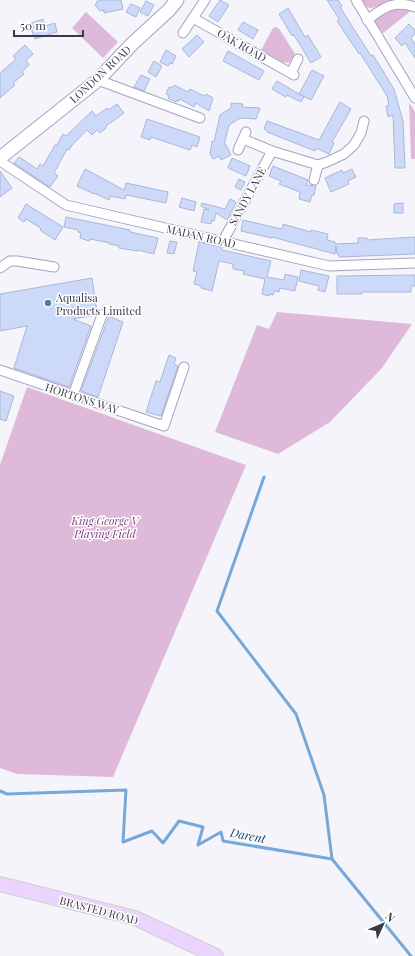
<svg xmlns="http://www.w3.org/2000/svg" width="415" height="956" font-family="'Playfair Display',serif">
<rect width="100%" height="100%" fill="#f5f4fb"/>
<g fill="#deb9da">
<polygon points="361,0 389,0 376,7 370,8 366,7"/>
<polygon points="392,6 412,10 383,33 375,23 376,18"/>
<polygon points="86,12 118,42 103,58 72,28"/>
<polygon points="277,27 280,30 295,54 289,63 282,62 261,50 273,28"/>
<polygon points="409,102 415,112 415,159 411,159"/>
<polygon points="277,312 412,324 382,368 330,422 278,454 215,432 257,325 269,329"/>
<polygon points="27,387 246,465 113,777 17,774 0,768 0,465"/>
</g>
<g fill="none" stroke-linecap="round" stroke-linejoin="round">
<g stroke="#76a8d9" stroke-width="3">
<polyline points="264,477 217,611 296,714 324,795 332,859"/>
<polyline points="0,791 7,794 126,790 123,842 152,831 163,843 179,821 203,827 198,845 221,832 223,841 332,859 411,956"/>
</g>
</g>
<g fill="#cdd9f8" stroke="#abb7d6">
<polygon points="98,0 121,0 123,9 104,13 104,10 100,11 95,5"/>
<polygon points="220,0 229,5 218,22 209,16"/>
<polygon points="327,0 338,0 342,6 340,7 371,56 373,55 394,89 403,121 405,168 395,168 393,115 388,117 386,106 389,106 387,96 360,53 359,54 337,21 339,19"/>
<polygon points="146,1 154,5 148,16 140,12"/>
<polygon points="131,4 140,8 136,17 126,12"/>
<polygon points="288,8 305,37 308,35 321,57 311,63 294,35 292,36 279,14"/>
<polygon points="43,19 45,26 55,23 57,32 35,39 29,24"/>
<polygon points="243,22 258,30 253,39 238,30"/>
<polygon points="409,24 415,30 415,34 411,38 415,44 415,58 405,43 402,46 395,38"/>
<polygon points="197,35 204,42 189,57 182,49"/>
<polygon points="25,45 33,54 26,60 29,65 22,72 24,74 13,83 15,85 0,98 0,73 16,59 13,56"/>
<polygon points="166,50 176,56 172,64 170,63 168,66 160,62"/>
<polygon points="228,51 264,71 259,80 223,61"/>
<polygon points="154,61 162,66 156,77 148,72"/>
<polygon points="312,70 324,76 311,100 299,94"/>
<polygon points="141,75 150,79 144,91 134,87"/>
<polygon points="277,81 304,97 301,102 287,95 286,97 272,89"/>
<polygon points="174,85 188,92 190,89 204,96 206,94 213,98 209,111 196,103 194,107 180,99 179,101 177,100 176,102 168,98 169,96 166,94 169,87 172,88"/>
<polygon points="340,102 351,109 332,142 334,143 329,154 316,148 315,151 267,132 268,131 264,129 267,121 319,140"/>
<polygon points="231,103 243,104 242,107 260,108 256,119 240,118 229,125 224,145 226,145 231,155 221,160 219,156 213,159 210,154 212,141 214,142 220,115 231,108"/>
<polygon points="117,104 124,113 106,126 106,128 100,133 97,130 92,135 87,130 73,144 69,150 67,149 54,173 58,176 50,187 14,163 19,157 37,169 40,164 43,166 55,145 57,145 63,134 66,136 92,111 96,116 107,108 108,110"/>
<polygon points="147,119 200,137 197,147 192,145 190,150 151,137 150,140 141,137"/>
<polygon points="232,158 250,166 246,176 228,168"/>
<polygon points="273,166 308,180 306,185 316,186 314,195 312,195 310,202 299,199 300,192 279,184 281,181 269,176"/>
<polygon points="85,169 124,190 126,183 168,192 166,203 126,195 125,199 111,196 109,200 94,193 94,194 77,186"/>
<polygon points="352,169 356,177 348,181 349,184 331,192 325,178 342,170 343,173"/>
<polygon points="0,171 12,188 0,197"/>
<polygon points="239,179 245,182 241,190 235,187"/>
<polygon points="182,198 196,202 194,211 179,207"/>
<polygon points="230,199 236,202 227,220 216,213 214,221 212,220 211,224 201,222 204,209 209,210 201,206 202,203 225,209"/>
<polygon points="403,203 403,213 394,213 394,204"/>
<polygon points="26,204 63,227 55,240 40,230 41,229 39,227 26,219 24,222 18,218"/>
<polygon points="66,217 130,230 130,232 158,238 154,254 138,250 138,251 119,248 119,246 109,244 110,243 90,239 89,241 80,238 81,233 78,232 78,230 64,227"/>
<polygon points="243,220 282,229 283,224 311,232 311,230 328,234 327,240 335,242 335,244 358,243 358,238 367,238 367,240 415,237 415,254 339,257 339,255 337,254 336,246 335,254 272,237 272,238 241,231"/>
<polygon points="170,241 177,242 174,254 167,253"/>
<polygon points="199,242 222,247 222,250 271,261 267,277 284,280 285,274 298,277 295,291 280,288 279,292 274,291 273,295 269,294 269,296 262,294 265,279 243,274 244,271 233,269 233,264 219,261 212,291 201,288 202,286 194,284 197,272 193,271"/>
<polygon points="301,270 329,276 325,292 318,290 319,286 299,281"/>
<polygon points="415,275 415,286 411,286 411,292 362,292 362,294 337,294 337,276"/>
<polygon points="92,278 97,312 96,315 73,319 91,326 69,387 14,368 27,326 0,331 0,294"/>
<polygon points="109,316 123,322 98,397 81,391"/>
<polygon points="169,355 176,358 174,364 178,366 161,416 146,412 156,381 160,382"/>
<polygon points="0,391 14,396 6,421 0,419"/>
</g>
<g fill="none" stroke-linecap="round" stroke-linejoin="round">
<defs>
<g id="street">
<polyline points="356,0 415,98"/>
<polyline points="193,18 294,75"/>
<path d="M367,20C384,7 394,0 415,7"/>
<polyline points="183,33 205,0"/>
<polyline points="291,73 298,59"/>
<polyline points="98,80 200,118"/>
<polyline points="243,139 272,151 318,165 327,162 344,154 354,145 361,133 364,121"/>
<polyline points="238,150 246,132"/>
<polyline points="0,161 66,205 329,266 415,263"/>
<polyline points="314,180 318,165"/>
<polyline points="223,241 272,151"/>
<polyline points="0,268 10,261 17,261 54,267"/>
<polyline points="0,370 164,426 184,367"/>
<polyline points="73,395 102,315"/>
</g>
<polyline id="secondary" points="0,158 98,80 132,44 169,10 177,0"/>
<polyline id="primary" points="0,884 135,918 216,956"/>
</defs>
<use href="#street" stroke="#a5a2c2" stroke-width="11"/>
<use href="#secondary" stroke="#a5a2c2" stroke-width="15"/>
<use href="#primary" stroke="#d0cfd3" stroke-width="16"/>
<use href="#street" stroke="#fff" stroke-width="9"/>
<use href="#secondary" stroke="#fff" stroke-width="13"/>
<use href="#primary" stroke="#ebd4fe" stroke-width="14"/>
</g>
<circle fill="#438a84" stroke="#fff" stroke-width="1.5" cx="48" cy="303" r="4"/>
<g text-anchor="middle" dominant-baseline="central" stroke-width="3" stroke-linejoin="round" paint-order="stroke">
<g font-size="11" fill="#3a3946" stroke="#fff">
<text transform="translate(242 45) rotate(30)">OAK ROAD</text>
<text transform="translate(100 74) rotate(-43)">LONDON ROAD</text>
<text transform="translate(247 196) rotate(-61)">SANDY LANE</text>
<text transform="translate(201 236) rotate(13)">MADAN ROAD</text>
<text transform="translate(82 398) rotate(18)">HORTONS WAY</text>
<text transform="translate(99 910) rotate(15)">BRASTED ROAD</text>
</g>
<g font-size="11" fill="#3a3946" stroke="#fff" text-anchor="start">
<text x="56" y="297">Aqualisa<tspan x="56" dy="13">Products Limited</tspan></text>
</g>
<g font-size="11" font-style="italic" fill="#7b3c78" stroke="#fff">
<text x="105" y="520">King George V<tspan x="105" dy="13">Playing Field</tspan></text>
</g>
<g font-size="12" font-style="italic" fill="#0a4471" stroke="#fff">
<text transform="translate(248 835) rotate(11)">Darent</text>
</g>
</g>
<g transform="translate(383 924) rotate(46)" stroke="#ffffff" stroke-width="3" paint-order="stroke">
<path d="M0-3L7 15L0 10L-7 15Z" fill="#3a3946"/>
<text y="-6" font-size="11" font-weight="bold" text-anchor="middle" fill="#3a3946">N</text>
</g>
<path d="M14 30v6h69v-6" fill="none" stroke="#3a3946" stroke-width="2"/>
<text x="20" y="30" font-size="12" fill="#3a3946" stroke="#ffffff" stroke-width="3" paint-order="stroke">50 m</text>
</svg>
